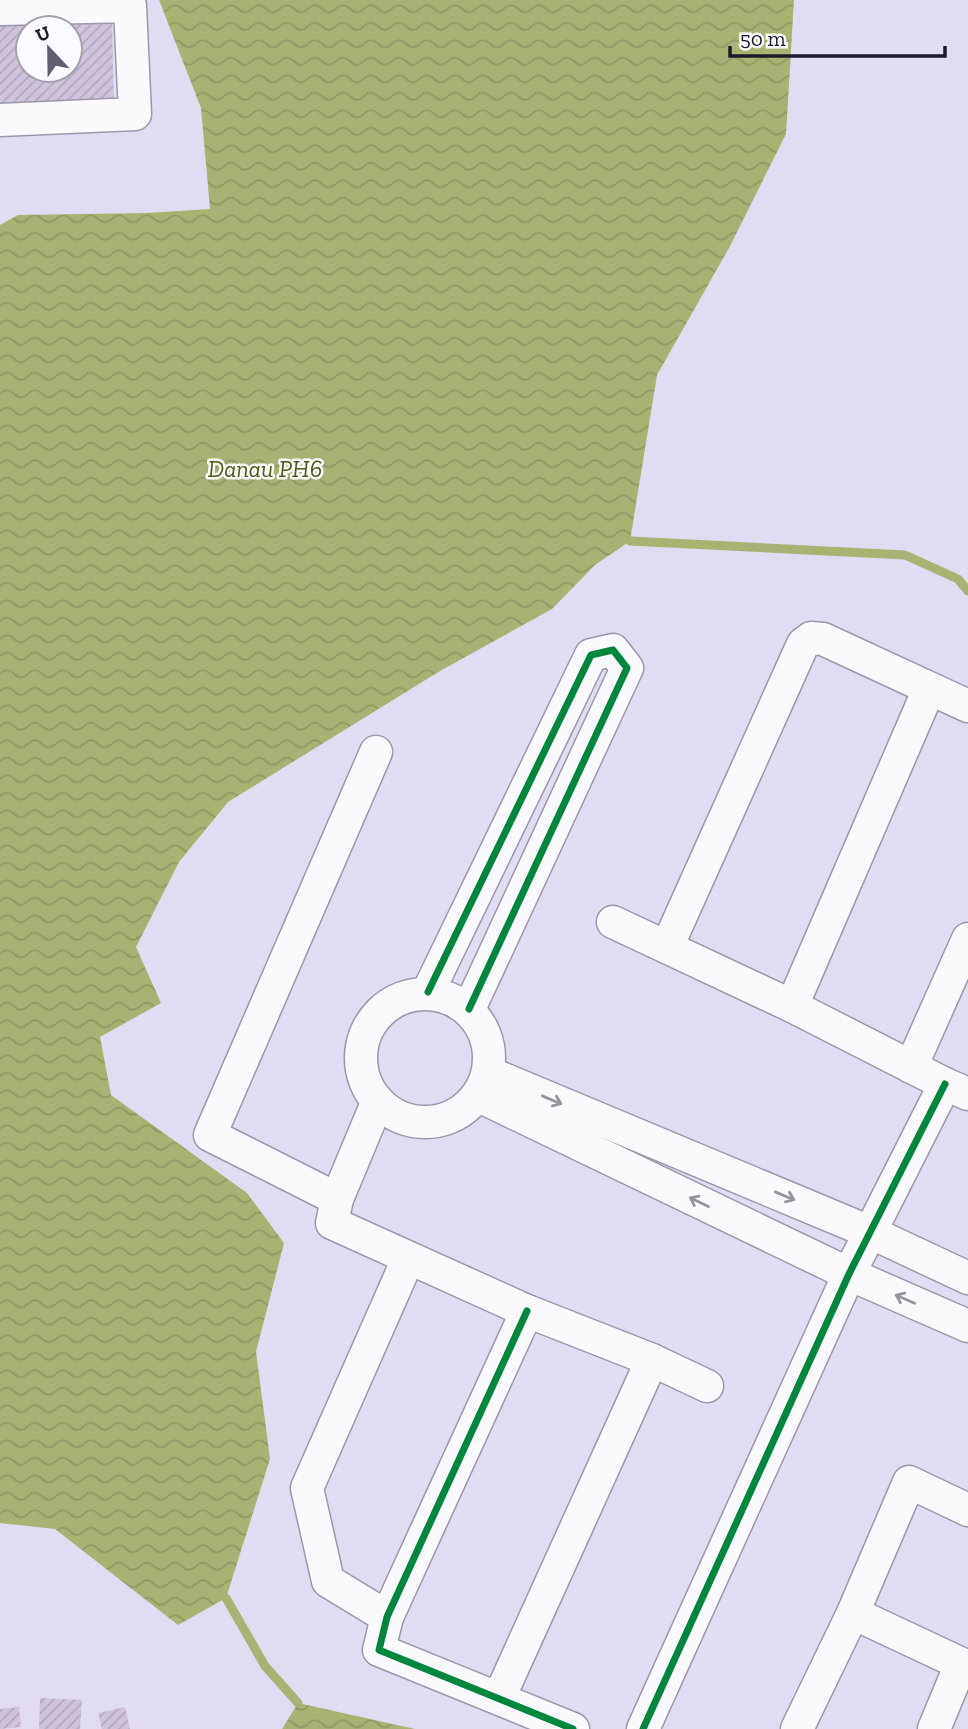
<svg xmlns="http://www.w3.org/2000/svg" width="968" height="1729" font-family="'Zilla Slab',serif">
<defs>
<pattern id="water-waves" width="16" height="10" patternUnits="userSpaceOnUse" patternTransform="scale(1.75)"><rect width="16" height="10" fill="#a9b273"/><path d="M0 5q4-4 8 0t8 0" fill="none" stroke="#919864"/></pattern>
<pattern id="building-hatch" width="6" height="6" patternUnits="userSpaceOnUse" patternTransform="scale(1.75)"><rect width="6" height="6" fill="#d0c4dc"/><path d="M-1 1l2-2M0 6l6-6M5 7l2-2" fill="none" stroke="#b2a8bd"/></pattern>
</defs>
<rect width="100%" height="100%" fill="#e1dcf2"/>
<g fill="url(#water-waves)">
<polygon points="159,0 794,0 786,134 729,248 657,375 630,541 595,565 552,609 440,671 228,802 179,862 136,947 161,1003 100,1037 111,1095 247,1193 284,1243 256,1352 270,1459 226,1598 178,1625 55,1529 0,1523 0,225 18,215 147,213 210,209 201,108"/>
<polygon points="298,1703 415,1729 282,1729"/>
</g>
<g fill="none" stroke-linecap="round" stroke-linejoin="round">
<g stroke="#a9b273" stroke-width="9">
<polyline points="630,541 905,555 958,579 968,591"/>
<polyline points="226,1598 265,1666 298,1703"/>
</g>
</g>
<g fill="url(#building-hatch)" fill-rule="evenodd">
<path d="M112,16L114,108L0,111V19ZM28,28H70V70H28Z"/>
<polygon points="40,1698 82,1700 80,1729 39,1729"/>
<polygon points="19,1707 21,1727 0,1729 0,1709"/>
<polygon points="125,1707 130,1729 102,1729 98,1713"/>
</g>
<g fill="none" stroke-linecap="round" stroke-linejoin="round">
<defs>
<g id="street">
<polyline points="0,9 130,6 135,114 0,120"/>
<polyline points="613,922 792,1006 945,1084 968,1094"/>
<polyline points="667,947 803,644 811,638 823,639 968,706"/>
<polyline points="428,992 591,655 613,650 627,668 469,1009"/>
<circle cx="425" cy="1058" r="64"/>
<polyline points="792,1006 929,689"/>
<polyline points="911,1067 968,939"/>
<polyline points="489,1073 872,1233 968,1278"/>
<polyline points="479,1096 849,1274 968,1326"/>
<polyline points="377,1103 337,1199 332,1223 527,1311 652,1360 707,1386"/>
<polyline points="337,1199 210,1135 376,752"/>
<polyline points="527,1311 387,1617 379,1650 573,1729"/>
<polyline points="853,1613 968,1667"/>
<polyline points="387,1617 328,1581 307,1488 408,1259"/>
<polyline points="499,1698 652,1360"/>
<polyline points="643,1729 849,1274 945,1084"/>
<polyline points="797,1729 853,1613 909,1482 968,1510"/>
<polyline points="934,1729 961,1664"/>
</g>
</defs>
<use href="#street" stroke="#9c98aa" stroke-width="35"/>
<use href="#street" stroke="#fafafd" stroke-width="32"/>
<defs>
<g id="cycleway">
<polyline points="428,992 591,655 613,650 627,668 469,1009"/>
<polyline points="527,1311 387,1617 379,1650 573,1729"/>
<polyline points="643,1729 849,1274 945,1084"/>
</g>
</defs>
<use href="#cycleway" stroke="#fbfaff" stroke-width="11"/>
<use href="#cycleway" stroke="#00873e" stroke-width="7"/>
</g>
<defs><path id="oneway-shaft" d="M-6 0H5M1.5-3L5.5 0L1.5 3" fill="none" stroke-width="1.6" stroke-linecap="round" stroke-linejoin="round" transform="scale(1.75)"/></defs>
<g stroke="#97949e">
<use href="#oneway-shaft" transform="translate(552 1100) rotate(23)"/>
<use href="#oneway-shaft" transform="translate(785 1196) rotate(23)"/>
<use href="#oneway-shaft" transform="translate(699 1202) rotate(-154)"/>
<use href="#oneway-shaft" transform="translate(905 1299) rotate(-156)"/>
</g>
<g text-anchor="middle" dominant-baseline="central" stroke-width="5" stroke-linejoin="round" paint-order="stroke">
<g font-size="24" font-style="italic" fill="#515a13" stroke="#fbfaff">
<text x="265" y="468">Danau PH6</text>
</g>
</g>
<g transform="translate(49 49) rotate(338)"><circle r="33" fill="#fbfaff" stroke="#a2a0aa" stroke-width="2"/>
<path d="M0-5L12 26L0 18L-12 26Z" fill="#625d70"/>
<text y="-10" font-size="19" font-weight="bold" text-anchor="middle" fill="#1d182a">U</text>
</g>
<path d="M730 46v10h215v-10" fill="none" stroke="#1d182a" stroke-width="3.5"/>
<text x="740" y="46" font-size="21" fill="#1d182a" stroke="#fbfaff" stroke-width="5" paint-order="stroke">50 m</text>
</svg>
